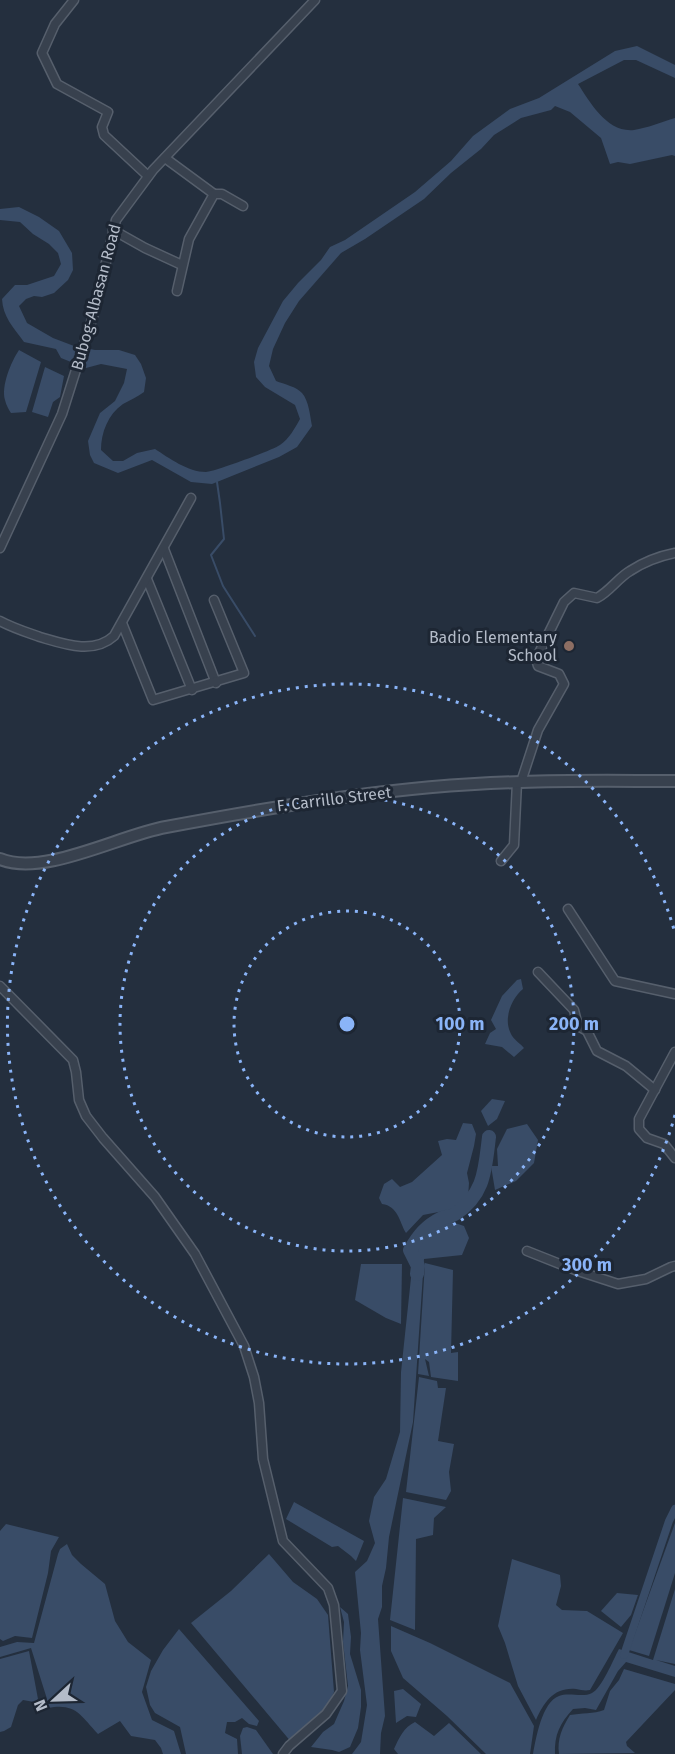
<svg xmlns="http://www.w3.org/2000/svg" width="675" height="1754" font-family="'Fira Sans',sans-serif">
<rect width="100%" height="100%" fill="#242f3e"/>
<g fill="#394c67">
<path d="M637,46L675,65V78L636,60H624L578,84C590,102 607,133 634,130C647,128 662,122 675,118V156L672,155L630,164L618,162L610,164L601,138L570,112L555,106L551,110L521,118L494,135L481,149L451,173L424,199L365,239L341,253L299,301L285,323L273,349L269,366L276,381C284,384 297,387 302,393C309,401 310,416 312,426L297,447L279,457L212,484L191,482L152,460L118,473L94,463L90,455L88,441L100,413L115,401L124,383L127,369L101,364L86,368L61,358L56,349L24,342C13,327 3,317 2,299L15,285H27L54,276L61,264L58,253L49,244L33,234L20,222L0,220V209L19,207L39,217L59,231L72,253L73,270L68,280L54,293L42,297L34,296L26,299L19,306L27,323L53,338L74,346L95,350H119L135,355L141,364L146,378L144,392C137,397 130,400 123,404C108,414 101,433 101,450L113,461H123L137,453L155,449C169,458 188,472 206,472C214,472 273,450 280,445C289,439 295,428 300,419L295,405L265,387L256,377L254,362L258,348L283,301L298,283L321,260L330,247L345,240L415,192L451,161L473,136L510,109L539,98L615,51Z"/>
<path d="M19,350L41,362L26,412L11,413C9,410 6,405 5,400C1,386 11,362 19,350Z"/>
<polygon points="45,367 64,376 60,397 53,402 48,417 32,412"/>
<path d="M521,979L523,989C511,999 503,1019 511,1034C513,1039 521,1044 524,1048L514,1057L502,1047L485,1044L490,1033L496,1029L491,1020L502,996L517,980Z"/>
<polygon points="492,1099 505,1101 497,1119 488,1126 481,1111"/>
<path d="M463,1123L472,1124L476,1134L474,1146L467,1173L469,1183L468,1197L454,1209L423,1215L406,1233C399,1221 398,1206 382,1204L379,1198L384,1184L392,1179L400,1187L412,1182L442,1155L438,1141L447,1139L456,1140Z"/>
<polygon points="527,1124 538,1140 534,1163 516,1181 495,1190 491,1166 498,1166 497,1149 507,1129"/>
<polygon points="443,1219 464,1226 469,1238 462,1255 424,1259 413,1422 389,1537 386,1568 382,1586 382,1607 378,1619 385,1716 381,1733 380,1754 352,1754 361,1742 367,1705 360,1650 361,1633 355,1572 367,1561 375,1543 369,1521 374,1497 386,1479 400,1432 401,1372 413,1259 420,1242"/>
<polygon points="425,1263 453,1270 451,1353 458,1352 458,1381 431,1377 429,1362 425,1359 429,1376 418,1374"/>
<polygon points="361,1264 402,1264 401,1324 386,1318 355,1300"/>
<polygon points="419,1377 437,1381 438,1388 446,1388 438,1441 454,1444 449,1472 451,1491 446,1500 406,1492"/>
<polygon points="403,1498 446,1507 434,1518 433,1535 416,1539 415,1630 390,1620"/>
<polygon points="294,1502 364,1541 356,1561 351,1556 338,1546 332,1547 286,1519"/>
<polygon points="675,1523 675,1573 649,1656 629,1650"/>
<polygon points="6,1524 59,1537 51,1551 48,1573 32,1638 15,1636 3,1641 0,1639 0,1531"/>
<path d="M67,1544L72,1555L81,1564L105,1584L115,1621L128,1642L151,1660L142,1692L152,1720L174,1731L181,1754H163L161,1748L155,1740L131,1736L120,1721L98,1734C80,1715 76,1703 48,1708L45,1704L47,1699L31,1648L0,1657V1647L17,1642L34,1643L58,1554L60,1549Z"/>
<polygon points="269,1554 293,1582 317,1599 328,1615 334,1692 322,1718 292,1743 191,1623 231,1591"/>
<path d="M512,1559L560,1575L561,1586L556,1605L562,1610L587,1611L623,1633L590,1690C585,1691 581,1690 576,1689C554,1687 544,1702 536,1720L518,1686L505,1643L498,1626Z"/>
<path d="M675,1589V1664L656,1660L675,1666V1677L626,1662L618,1671L596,1710L585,1708L573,1709C560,1723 554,1735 555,1754H533C536,1738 542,1702 559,1696C569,1692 583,1698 592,1693C602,1688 613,1660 619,1649L653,1660Z"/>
<polygon points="617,1593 638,1595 631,1615 621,1627 601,1611"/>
<polygon points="340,1607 348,1614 351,1637 350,1654 361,1690 361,1707 358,1728 350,1747 339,1752 332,1750 311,1747 323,1732 334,1724 344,1701 348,1686 343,1642 344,1622"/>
<polygon points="391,1626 430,1643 510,1683 534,1726 530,1754 486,1754 447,1716 403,1678 391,1651"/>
<polygon points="179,1629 259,1721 257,1726 249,1724 242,1718 235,1722 227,1722 225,1733 237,1739 238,1754 186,1754 180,1727 155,1713 150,1705 146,1687 151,1671 163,1650"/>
<polygon points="29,1651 38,1699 34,1702 23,1700 18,1705 11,1727 4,1731 0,1732 0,1659"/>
<path d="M624,1669L675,1684V1690L626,1742L627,1746L635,1753L559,1754C557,1739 562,1728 570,1715C581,1713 594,1714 604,1710L610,1691L619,1680Z"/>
<polygon points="403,1689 421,1704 416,1717 407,1716 396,1723 394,1691"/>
<path d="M415,1722L434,1736L449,1723L481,1754H398L394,1749C399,1738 404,1727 415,1722Z"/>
<polygon points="247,1727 256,1730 273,1754 242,1754 240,1736 243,1728"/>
</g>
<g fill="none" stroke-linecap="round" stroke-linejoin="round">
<polyline stroke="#394c67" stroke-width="2" points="217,482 220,503 224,539 211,555 223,586 255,636"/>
<polyline stroke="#394c67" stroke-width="8" points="624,1655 669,1521 675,1509"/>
<path stroke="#394c67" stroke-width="14" d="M417,1274L418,1266L410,1250C419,1235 426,1226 442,1218C447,1216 451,1217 455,1214C485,1194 485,1169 489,1137"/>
<defs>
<g id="minor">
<polyline points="74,0 55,24 42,53 57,84 108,112 102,127 104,135 148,176"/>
<polyline points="165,158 214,194"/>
<polyline points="113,230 145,248 182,265"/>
<polyline points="177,291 189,239 214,194 222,194 243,206"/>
<polyline points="0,548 62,414 94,313 116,220 153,170 315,0"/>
<polyline points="164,549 216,683"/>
<polyline points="147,579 192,690"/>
<path d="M0,621C13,628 26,632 40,637C64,644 93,655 114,636L191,498"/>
<polyline points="122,623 153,700 244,673 214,600"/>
<path d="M521,782L538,730L564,684L559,674L538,666L536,659L564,602L574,593L597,598C610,591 618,578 630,571C644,562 660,556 675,553"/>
<polyline points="501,861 514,845 517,782"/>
<polyline points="568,909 615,981 675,994"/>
<polyline points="538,972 574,1010 578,1026 587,1031 597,1051 626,1066 655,1090"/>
<polyline points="0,986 73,1060 76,1072 79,1100 86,1116 103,1138 155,1197 195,1254 244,1346 254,1377 259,1403 263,1459 283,1541 328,1588 334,1605 342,1691 326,1714 289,1746 283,1754"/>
<polyline points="675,1052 639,1119 639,1129 647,1138 664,1144 675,1158"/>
<polyline points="527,1251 575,1270 618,1284 646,1279 671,1267 675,1266"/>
</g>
<path id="tertiary" d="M0,859C44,877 120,835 166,827C283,805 401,785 521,782C572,780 624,781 675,781"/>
</defs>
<use href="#minor" stroke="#565f6c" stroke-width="11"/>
<use href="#tertiary" stroke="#565f6c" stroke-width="14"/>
<use href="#minor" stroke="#38414e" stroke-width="8"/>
<use href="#tertiary" stroke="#38414e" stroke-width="10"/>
</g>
<g fill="none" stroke="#8ab4f8" stroke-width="3" stroke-dasharray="3 6">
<circle cx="347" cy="1024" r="113"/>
<circle cx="347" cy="1024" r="227"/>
<path d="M675 1115A340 340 0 1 1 675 933"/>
</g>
<circle fill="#8d6e63" stroke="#1d2633" stroke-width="2" cx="569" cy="646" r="6"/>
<g text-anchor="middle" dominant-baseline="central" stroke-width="6" stroke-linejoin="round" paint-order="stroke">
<g font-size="16" fill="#b4bcc9" stroke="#1d2633">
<text transform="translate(96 297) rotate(-75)">Bubog-Albasan Road</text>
<text transform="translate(334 799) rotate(-7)">F. Carrillo Street</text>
</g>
<g font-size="16" fill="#b4bcc9" stroke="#1d2633" text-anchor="end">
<text x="557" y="637">Badio Elementary<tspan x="557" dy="18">School</tspan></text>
</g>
</g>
<circle cx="347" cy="1024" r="9" fill="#8ab4f8" stroke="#1d2633" stroke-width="3"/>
<g font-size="18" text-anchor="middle" font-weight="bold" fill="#8ab4f8" stroke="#1d2633" stroke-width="6" stroke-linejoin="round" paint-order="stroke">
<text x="460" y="1030">100 m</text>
<text x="574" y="1030">200 m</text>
<text x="587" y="1271">300 m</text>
</g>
<g transform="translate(54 1700) rotate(248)" stroke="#1d2633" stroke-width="4.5" paint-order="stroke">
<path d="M0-4.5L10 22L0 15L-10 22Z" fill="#b4bcc9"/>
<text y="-9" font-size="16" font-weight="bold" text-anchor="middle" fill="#b4bcc9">N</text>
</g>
</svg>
